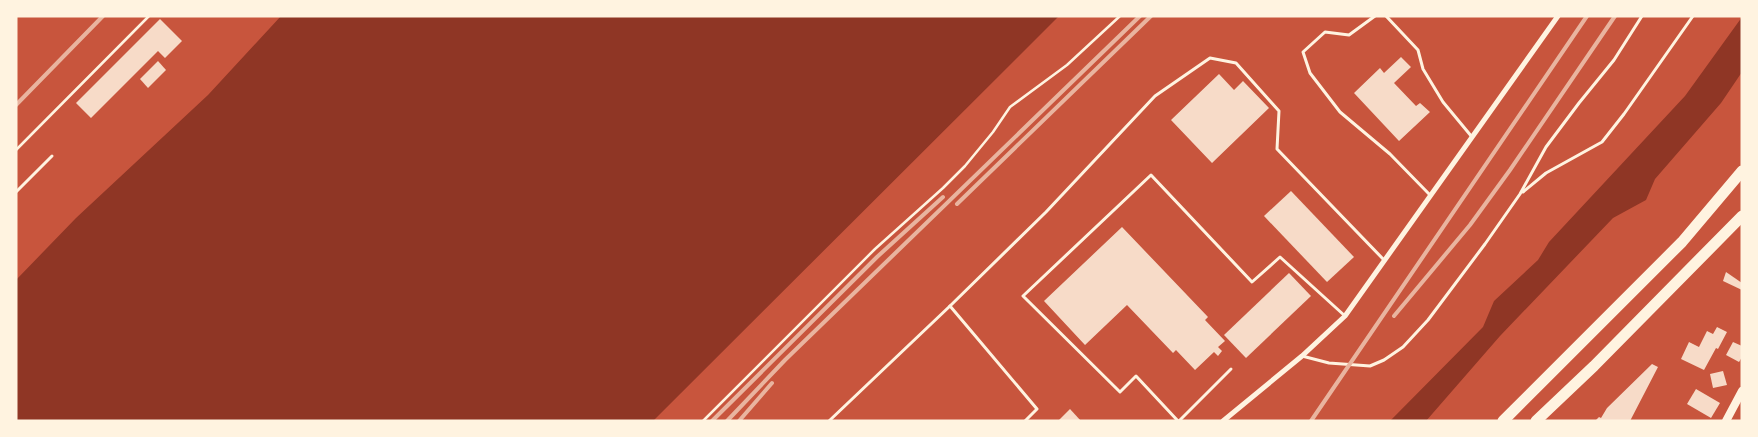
<svg xmlns="http://www.w3.org/2000/svg" width="1758" height="437" font-family="'PT Sans Narrow',sans-serif">
<rect width="100%" height="100%" fill="#c8553d"/>
<g fill="#8f3625">
<polygon points="281,16 1059,16 653,421 16,421 16,280 76,218 208,95"/>
<polygon points="1742,17 1742,72 1721,103 1655,179 1646,200 1613,218 1500,336 1426,421 1390,421 1483,327 1494,301 1538,260 1549,242 1685,96"/>
</g>
<g fill="#f7dbc8">
<polygon points="160,19 182,41 165,58 158,51 91,118 76,103"/>
<polygon points="1401,57 1411,67 1394,83 1416,106 1420,103 1430,112 1399,141 1354,93 1380,68 1384,73"/>
<polygon points="158,61 166,70 148,88 140,79"/>
<polygon points="1219,74 1234,90 1243,81 1269,108 1212,163 1171,120"/>
<polygon points="1291,191 1354,257 1327,282 1264,216"/>
<polygon points="1122,227 1208,317 1205,320 1225,341 1218,347 1222,351 1218,356 1214,352 1195,370 1176,350 1173,353 1127,305 1085,345 1044,301"/>
<polygon points="1726,272 1742,283 1742,290 1723,281"/>
<polygon points="1289,273 1311,296 1246,358 1224,335"/>
<polygon points="1717,327 1727,332 1718,349 1716,348 1704,370 1681,359 1689,342 1699,347 1707,331 1713,334"/>
<polygon points="1733,342 1742,346 1742,357 1739,362 1726,355"/>
<polygon points="1652,364 1658,367 1630,421 1595,421 1599,417 1601,418 1607,408"/>
<polygon points="1723,371 1727,385 1713,388 1710,374"/>
<polygon points="1696,389 1720,403 1711,418 1687,404"/>
<polygon points="1070,409 1081,421 1058,421"/>
</g>
<g fill="none" stroke-linecap="round" stroke-linejoin="round">
<g stroke="#fff3e0" stroke-width="2.5">
<polyline points="16,150 149,16"/>
<polyline points="703,421 875,249 943,188 965,166 993,132 1010,107 1067,65 1120,16"/>
</g>
<g stroke="#fff3e0" stroke-width="3">
<polyline points="1375,16 1349,35 1325,32 1303,52 1310,73 1340,112 1390,154 1430,195"/>
<polyline points="1386,16 1418,50 1423,69 1443,102 1472,137"/>
<polyline points="16,192 52,156"/>
<polyline points="1523,192 1546,173 1602,142 1624,114 1693,16"/>
<polyline points="950,306 1037,409 1025,421"/>
<polyline points="1302,356 1329,363 1370,366 1384,360 1403,347 1428,320 1485,244 1520,194 1546,147 1579,103 1614,60 1642,16"/>
<polyline points="829,421 950,306 1046,212 1155,96 1210,58 1236,63 1279,111 1277,149 1384,260"/>
<polyline points="1178,421 1136,376 1120,392 1023,296 1151,175 1252,282 1280,257 1345,316"/>
<polyline points="1179,421 1231,369"/>
</g>
<polyline stroke="#fff3e0" stroke-width="5" points="1223,421 1302,356 1345,316 1558,16"/>
<polyline stroke="#fff3e0" stroke-width="8" points="1726,421 1742,391"/>
<g stroke="#fff3e0" stroke-width="11">
<polyline points="1503,421 1682,242 1742,171"/>
<polyline points="1536,421 1594,366 1742,216"/>
</g>
<g stroke="#e9b49f" stroke-width="4">
<polyline points="16,105 103,16"/>
<polyline points="957,204 1151,16"/>
<polyline points="1394,316 1470,225 1510,170 1615,16"/>
<polyline points="712,421 877,257 943,197"/>
<polyline points="727,421 785,360 1140,16"/>
<polyline points="739,421 772,383"/>
<polyline points="1311,421 1587,16"/>
</g>
</g>
<rect width="1758" height="437" fill="none" stroke="#fff3e0" stroke-width="35"/>
</svg>
